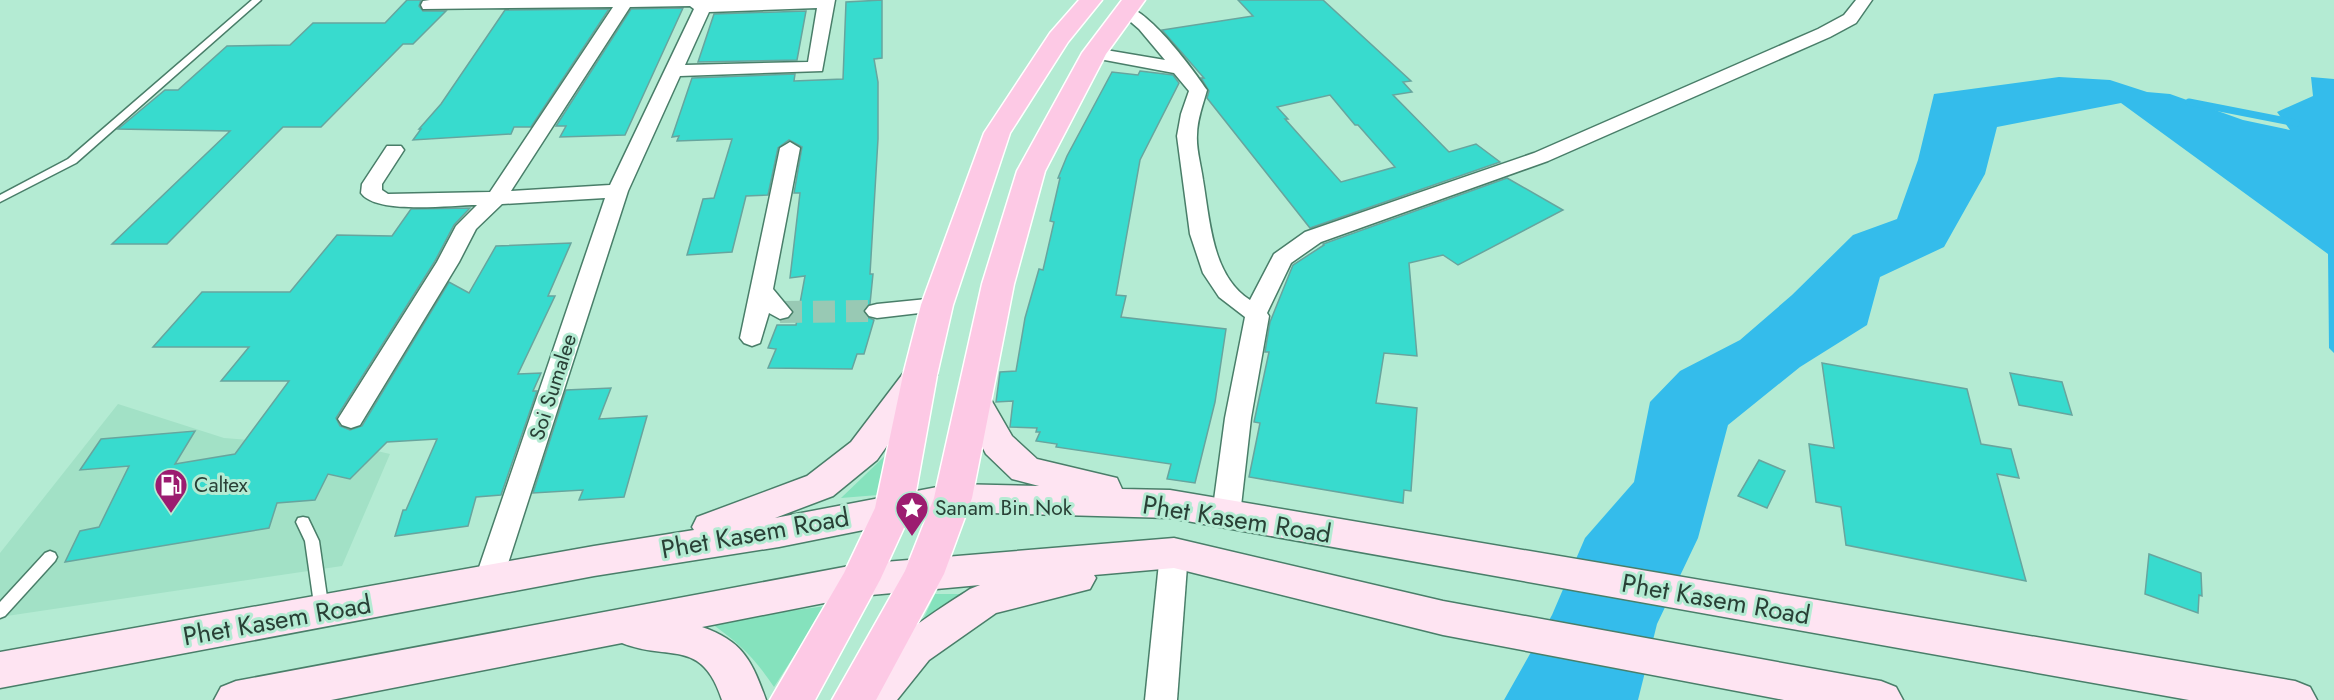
<svg xmlns="http://www.w3.org/2000/svg" width="2334" height="700" font-family="Jost,sans-serif">
<rect width="100%" height="100%" fill="#b4ebd3"/>
<polygon fill="#a2e1c6" points="118,404 224,438 373,450 390,454 342,566 0,617 0,553"/>
<g fill="#85e2bd">
<polygon points="889,452 878,495 841,498"/>
<polygon points="935,594 974,594 915,637"/>
<path d="M826,606L774,687C754,657 738,642 709,622Z"/>
</g>
<polygon fill="#34bceb" points="2059,77 2110,80 2147,92 2170,94 2243,120 2290,130 2277,112 2313,96 2311,77 2334,79 2334,353 2329,348 2328,254 2121,103 1997,127 1985,174 1944,247 1880,277 1867,325 1800,367 1728,425 1698,538 1657,624 1638,700 1504,700 1552,615 1585,538 1634,482 1650,402 1680,371 1740,340 1792,295 1853,235 1897,219 1918,160 1934,94"/>
<g fill="none" stroke-linecap="round" stroke-linejoin="round">
<polyline stroke="#34bceb" stroke-width="7" points="2189,102 2296,123"/>
</g>
<g fill="#38dbce" stroke="#67a59e" stroke-width="1.5" fill-rule="evenodd">
<polygon points="407,0 421,0 419,6 423,11 446,11 413,44 403,44 321,127 283,127 167,244 112,244 230,131 118,129 165,90 178,90 227,46 290,45 313,23 385,23"/>
<polygon points="882,0 882,58 874,59 878,82 878,139 870,274 873,274 870,304 863,311 867,317 874,320 864,354 857,354 852,369 768,368 776,349 768,348 777,325 796,325 805,276 790,278 800,193 794,193 802,147 789,140 778,148 768,195 746,196 732,252 687,255 703,199 714,198 732,139 677,141 679,136 672,137 692,78 795,74 794,81 843,79 846,2"/>
<path d="M1238,0H1323L1411,81L1403,82L1412,92L1393,95L1449,152L1476,144L1500,162L1310,228L1207,98L1209,91L1201,78H1204L1162,30L1253,16ZM1330,95L1355,125H1358L1395,167L1341,182L1285,119H1288L1277,107Z"/>
<polygon points="683,8 625,135 560,137 566,126 556,126 631,9"/>
<polygon points="609,9 531,127 514,127 511,134 413,140 421,129 419,129 441,104 505,10"/>
<polygon points="806,11 797,60 698,62 714,14"/>
<polygon points="1140,71 1173,75 1179,83 1140,160 1116,295 1126,296 1121,317 1226,329 1215,402 1195,483 1167,479 1171,464 1056,447 1057,444 1036,441 1040,432 1036,432 1037,428 1010,427 1013,401 996,402 1000,372 1016,371 1025,318 1039,269 1043,270 1054,222 1050,221 1060,178 1058,178 1067,156 1112,72 1138,75"/>
<polygon points="1507,178 1563,210 1458,265 1443,255 1409,263 1417,356 1384,353 1376,403 1417,408 1411,491 1404,490 1403,503 1249,477 1260,423 1254,422 1269,352 1265,352 1270,322 1293,265 1324,245 1323,244"/>
<polygon points="470,208 454,225 435,261 336,418 340,426 350,430 362,426 449,282 469,293 496,246 571,243 548,296 555,296 518,374 541,373 533,391 537,391 501,495 476,497 468,526 395,536 403,510 406,510 437,439 387,442 350,479 328,474 315,500 277,503 269,528 65,562 80,531 99,527 129,466 80,470 101,439 195,431 175,464 235,454 289,381 221,381 249,347 153,347 202,292 290,292 337,235 392,236 411,209"/>
<polygon points="1822,363 1967,389 1981,444 2011,449 2019,478 1997,474 2026,581 1846,545 1841,507 1816,502 1809,444 1834,448"/>
<polygon points="2010,373 2062,382 2072,415 2019,405"/>
<polygon points="611,388 599,419 647,416 624,497 579,500 583,490 533,493 566,390"/>
<polygon points="1759,460 1785,471 1767,508 1738,496"/>
<polygon points="2149,554 2201,573 2202,596 2199,595 2198,613 2145,594"/>
</g>
<g fill="none" stroke-linecap="round" stroke-linejoin="round">
<polyline stroke="#98c9b4" stroke-width="22" stroke-dasharray="22 11" stroke-linecap="butt" points="780,312 877,311"/>
<defs>
<g id="service">
<polygon points="252,0 261,0 76,163 0,202 0,195 68,159"/>
<polygon points="303,517 308,518 319,541 329,611 327,615 322,617 317,615 315,611 305,541 296,522 298,518"/>
<polygon points="50,551 55,553 57,557 55,561 5,616 0,618 0,602 45,553"/>
</g>
<g id="minor">
<path d="M430,0H835L822,71L680,76L628,191L502,582L498,590L488,593L478,590L474,582L605,198L502,204L476,229L459,262L360,425L351,428L342,425L338,419L437,262L456,226L477,205C451,205 376,215 361,193L362,184L387,146H401L404,150L382,184V190L388,194L490,192L613,7L423,9L421,5L423,1ZM690,6L694,9L610,185L511,191L630,7ZM817,8L808,62L685,65L709,12Z"/>
<path d="M1856,0H1872L1856,23L1830,37L1548,161L1321,242L1291,263L1267,313L1269,316L1251,418L1240,515L1236,522L1226,525L1216,522L1212,515L1225,418L1245,317L1219,297L1203,273L1190,234L1177,136L1181,114L1189,91L1174,73L1094,58L1085,53L1094,48L1165,60L1139,29L1117,10L1119,6C1143,0 1194,71 1207,90C1203,105 1197,119 1197,135C1196,149 1201,165 1203,180C1210,221 1212,276 1250,300L1274,254L1305,232L1534,153L1818,29L1844,15Z"/>
<polygon points="790,142 800,148 773,289 792,312 788,317 780,319 769,313 760,343 752,346 744,343 740,338 780,148"/>
<polygon points="937,298 945,300 949,305 945,310 877,318 869,316 865,311 869,306 877,304"/>
<polygon points="1174,542 1184,545 1188,553 1177,700 1145,700 1160,553 1164,545"/>
</g>
<g id="secondary">
<polygon points="920,364 932,367 937,375 877,460 833,496 775,518 953,484 1039,486 1012,479 986,454 957,399 962,391 974,387 986,391 1012,436 1037,459 1117,478 1122,489 1170,490 2295,681 2310,687 2317,700 2189,700 1170,518 953,512 779,547 594,576 0,688 0,652 594,546 694,530 692,527 697,517 807,476 851,442 908,367"/>
<path d="M1174,538L1443,601L1881,681L1896,687L1903,700H1784L1443,635L1174,568L1094,575L1096,578L1090,589L996,613L929,660L897,700H849C874,649 924,619 970,589L980,585L860,596L702,627C743,641 752,661 766,700H722C702,637 669,662 622,643L331,700H214L221,687L236,681L860,564Z"/>
</g>
<g id="primary">
<polygon points="1079,0 1102,0 1068,42 1010,133 953,305 937,375 913,508 880,580 815,700 770,700 844,573 875,508 903,375 921,305 984,133 1050,33"/>
<polygon points="1122,0 1145,0 1106,54 1045,171 1014,284 972,498 944,574 876,700 832,700 905,571 934,498 982,284 1017,171 1082,53"/>
</g>
</defs>
<use href="#service" stroke="#497e69" stroke-width="3"/>
<use href="#minor" stroke="#497e69" stroke-width="3"/>
<use href="#secondary" stroke="#497e69" stroke-width="3"/>
<use href="#primary" stroke="#fff" stroke-width="3"/>
<use href="#service" fill="#fff" fill-rule="evenodd"/>
<use href="#minor" fill="#fff" fill-rule="evenodd"/>
<use href="#secondary" fill="#fee4f2" fill-rule="evenodd"/>
<use href="#primary" fill="#fdc9e5" fill-rule="evenodd"/>
</g>
<defs>
<symbol id="fuel-pin" viewBox="-11 -11 22 30"><path d="M0 17L-7.5 6A9.5 9.5 0 1 1 7.5 6Z" fill="#9c1c70" stroke="#b4ebd3"/><path d="M-5.5-6h7V0h2V4h1.3V-2.5L3-4.5l.8-.8L6-3V5H2.5V1h-1V6h-7ZM-4.2-4.7v3.2H.2V-4.7Z" fill="#fff"/></symbol>
<symbol id="sight-pin" viewBox="-11 -11 22 30"><path d="M0 17L-7.5 6A9.5 9.5 0 1 1 7.5 6Z" fill="#9c1c70" stroke="#b4ebd3"/><path d="M0-6L1.8-2.2L6-1.7L2.9 1.2L3.7 5.4L0 3.3L-3.7 5.4L-2.9 1.2L-6-1.7L-1.8-2.2Z" fill="#fff"/></symbol>
</defs>
<g fill-rule="evenodd">
<use href="#fuel-pin" x="152" y="466" width="38" height="52"/>
<use href="#sight-pin" x="893" y="489" width="38" height="52"/>
</g>
<g text-anchor="middle" dominant-baseline="central" stroke-width="6" stroke-linejoin="round" paint-order="stroke">
<g font-size="21" fill="#294036" stroke="#b4ebd3">
<text transform="translate(553 387) rotate(-72)">Soi Sumalee</text>
</g>
<g font-size="21" fill="#294036" stroke="#b4ebd3" text-anchor="start">
<text x="194" y="485">Caltex</text>
<text x="935" y="508">Sanam Bin Nok</text>
</g>
<g font-size="26" fill="#294036" stroke="#b4ebd3">
<text transform="translate(1237 519) rotate(9)">Phet Kasem Road</text>
<text transform="translate(755 533) rotate(-10)">Phet Kasem Road</text>
<text transform="translate(1716 599) rotate(10)">Phet Kasem Road</text>
<text transform="translate(277 620) rotate(-10)">Phet Kasem Road</text>
</g>
</g>
</svg>
